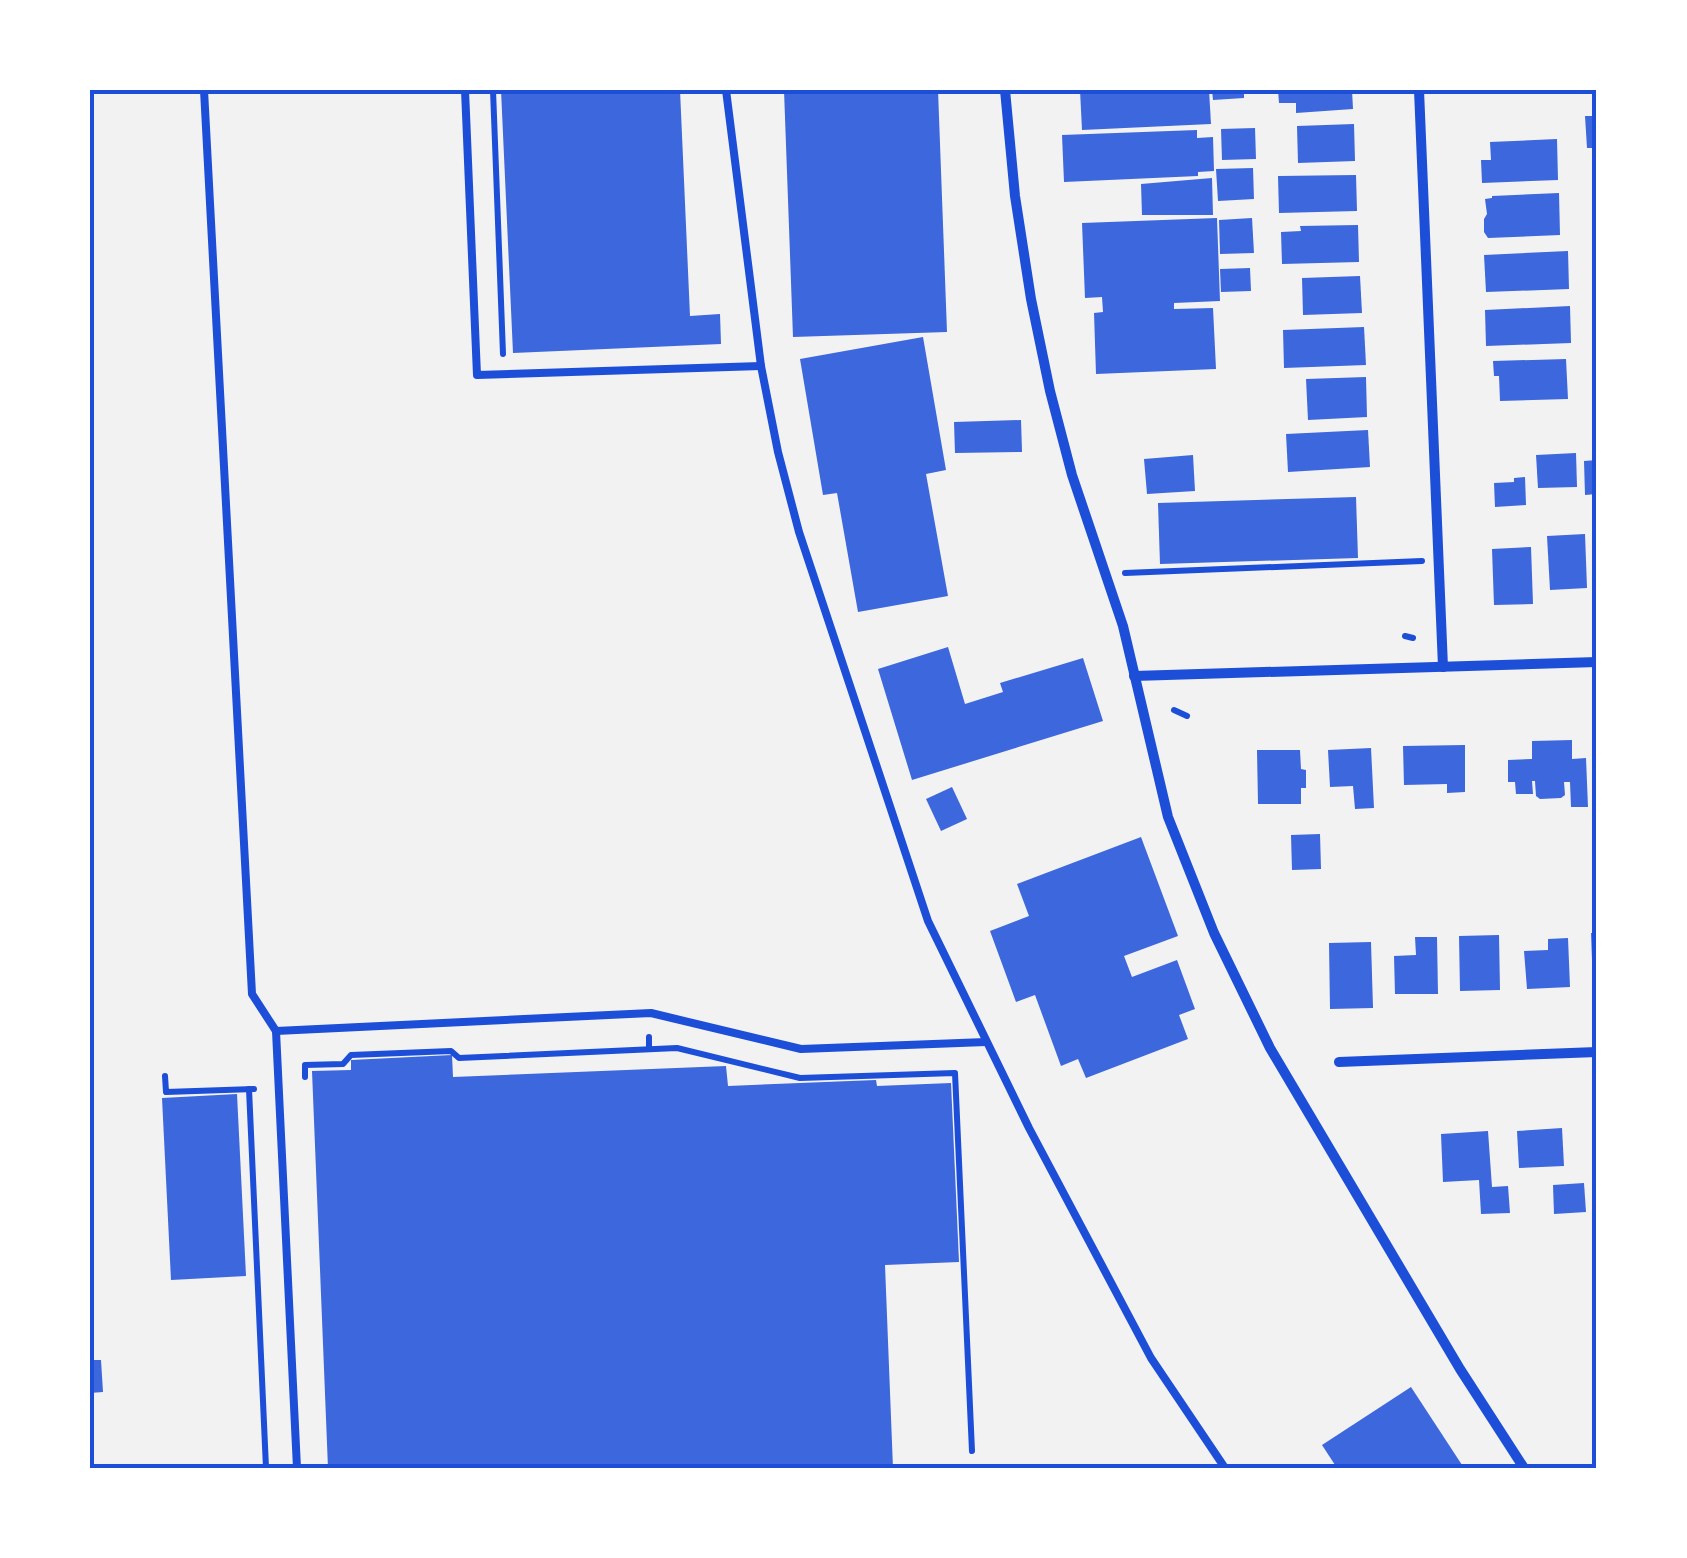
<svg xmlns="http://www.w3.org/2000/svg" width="1687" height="1558" font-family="'Nunito Sans',sans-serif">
<rect width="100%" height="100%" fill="#f2f2f2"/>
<g fill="#3d67dc">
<polygon points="501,90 680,90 690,316 720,314 721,344 513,353"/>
<polygon points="784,90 938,90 947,332 793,337"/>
<polygon points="1080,90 1209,90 1211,124 1082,130"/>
<polygon points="1212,90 1244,90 1244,98 1213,100"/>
<polygon points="1278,90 1352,90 1353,109 1296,113 1296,103 1279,103"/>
<polygon points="1585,116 1597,116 1597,148 1587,148"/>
<polygon points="1354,124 1355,161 1298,163 1297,126"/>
<polygon points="1255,128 1256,159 1222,160 1221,129"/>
<polygon points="1197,130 1197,138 1213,137 1214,171 1198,172 1198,176 1064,182 1062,135"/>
<polygon points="1557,139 1558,180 1482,183 1481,160 1491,160 1490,142"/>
<polygon points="1253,168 1254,199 1218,201 1216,169"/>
<polygon points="1356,175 1357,211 1279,213 1278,176"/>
<polygon points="1212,178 1213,215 1142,215 1141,184"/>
<polygon points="1559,193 1560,235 1488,238 1484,232 1484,219 1487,214 1485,199 1492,198 1492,196"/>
<polygon points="1217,218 1220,301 1174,303 1174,309 1213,308 1216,369 1096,374 1094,313 1103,312 1102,297 1085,298 1082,223"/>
<polygon points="1252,218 1254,253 1220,254 1219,220"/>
<polygon points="1358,225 1359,262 1282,264 1281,232 1301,231 1300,226"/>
<polygon points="1568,251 1569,289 1486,292 1484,255"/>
<polygon points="1250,268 1251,291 1221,292 1220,269"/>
<polygon points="1360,276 1362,313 1303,315 1302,278"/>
<polygon points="1570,306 1571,343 1486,346 1485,310"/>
<polygon points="1364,327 1366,365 1284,368 1283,330"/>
<polygon points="923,337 946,470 926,474 948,596 858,612 837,493 823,495 800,359"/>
<polygon points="1566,359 1568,399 1500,401 1499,376 1494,376 1493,361"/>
<polygon points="1366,377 1367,417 1308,420 1306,379"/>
<polygon points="1021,420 1022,452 955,453 954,422"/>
<polygon points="1368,430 1370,467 1288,472 1286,434"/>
<polygon points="1576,453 1577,487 1538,488 1536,455"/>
<polygon points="1193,455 1195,491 1147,494 1144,459"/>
<polygon points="1597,460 1597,494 1585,495 1584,461"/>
<polygon points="1525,477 1526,505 1495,507 1494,483 1514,482 1514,478"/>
<polygon points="1356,497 1358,558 1160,564 1158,503"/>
<polygon points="1585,534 1587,588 1550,590 1547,536"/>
<polygon points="1531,547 1533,604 1494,605 1492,549"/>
<polygon points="948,647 965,704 1003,692 1000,683 1083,658 1103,721 912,780 878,669"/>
<polygon points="1572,740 1572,759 1586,758 1588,807 1571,807 1570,782 1564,782 1565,795 1561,798 1540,799 1536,796 1535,781 1532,781 1533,794 1516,794 1515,782 1508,782 1508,760 1532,759 1532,741"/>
<polygon points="1465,745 1465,792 1447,793 1447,784 1404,785 1403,746"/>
<polygon points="1371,748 1374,808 1355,809 1353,786 1330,787 1328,750"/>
<polygon points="1257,750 1300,750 1301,769 1306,770 1306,788 1301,788 1301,804 1258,804"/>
<polygon points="952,787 967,819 941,831 926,799"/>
<polygon points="1320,834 1321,869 1292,870 1291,835"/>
<polygon points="1141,837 1178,936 1124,956 1132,977 1177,960 1195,1009 1179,1015 1188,1039 1086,1078 1078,1059 1061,1066 1035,995 1016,1002 990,931 1029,916 1017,884"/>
<polygon points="1591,933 1597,933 1597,987 1593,987"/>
<polygon points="1499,935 1500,990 1460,991 1459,936"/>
<polygon points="1415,937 1437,937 1438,994 1395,994 1394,956 1416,955"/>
<polygon points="1568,938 1570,987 1527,989 1524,951 1548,950 1548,939"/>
<polygon points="1371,942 1373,1008 1330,1009 1329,943"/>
<polygon points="452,1055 453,1077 726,1066 728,1086 876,1080 877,1086 951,1083 959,1262 885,1265 893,1468 328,1468 312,1071 351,1070 351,1060"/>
<polygon points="237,1094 246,1276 171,1280 162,1098"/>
<polygon points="1592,1127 1597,1127 1597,1178 1594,1178"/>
<polygon points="1562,1128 1564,1166 1519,1168 1517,1131"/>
<polygon points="1488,1131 1492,1187 1508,1186 1510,1213 1481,1214 1479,1180 1443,1182 1441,1134"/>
<polygon points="1584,1183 1586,1212 1554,1214 1553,1185"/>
<polygon points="90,1360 101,1360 103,1392 90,1393"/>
<polygon points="1411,1387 1464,1468 1337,1468 1322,1445"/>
</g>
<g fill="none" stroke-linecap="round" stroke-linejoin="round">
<g stroke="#1d4ed8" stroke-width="6">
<polyline points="493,90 503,354"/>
<polyline points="1125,573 1422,561"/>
<polyline points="1405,636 1413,638"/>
<polyline points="1174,710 1187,716"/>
<polyline points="649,1037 649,1049"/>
<polyline points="165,1076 166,1092 254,1089"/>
<polyline points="305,1077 305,1065 343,1064 351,1055 451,1051 459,1058 677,1048 800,1078 955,1073 972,1451"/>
<polyline points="249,1089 266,1468"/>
</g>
<g stroke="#1d4ed8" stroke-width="8">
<polyline points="204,90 252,994 276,1031 297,1468"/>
<polyline points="465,90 477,375 761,366"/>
<polyline points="726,90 761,366 778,452 799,532 928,921 1029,1128 1151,1358 1225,1468"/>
<polyline points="276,1031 651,1013 801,1049 986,1042"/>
</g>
<g stroke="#1d4ed8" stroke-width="10">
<polyline points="1005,90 1015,196 1031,299 1050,391 1072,475 1123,626 1168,817 1214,933 1270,1048 1460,1369 1524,1468"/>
<polyline points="1419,90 1443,667"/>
<polyline points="1134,676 1597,662"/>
<polyline points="1339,1062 1597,1052"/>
</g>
</g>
<rect width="1687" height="1558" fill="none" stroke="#ffffff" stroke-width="185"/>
<rect x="92" y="92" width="1502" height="1374" fill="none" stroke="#1d4ed8" stroke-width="4"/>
</svg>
